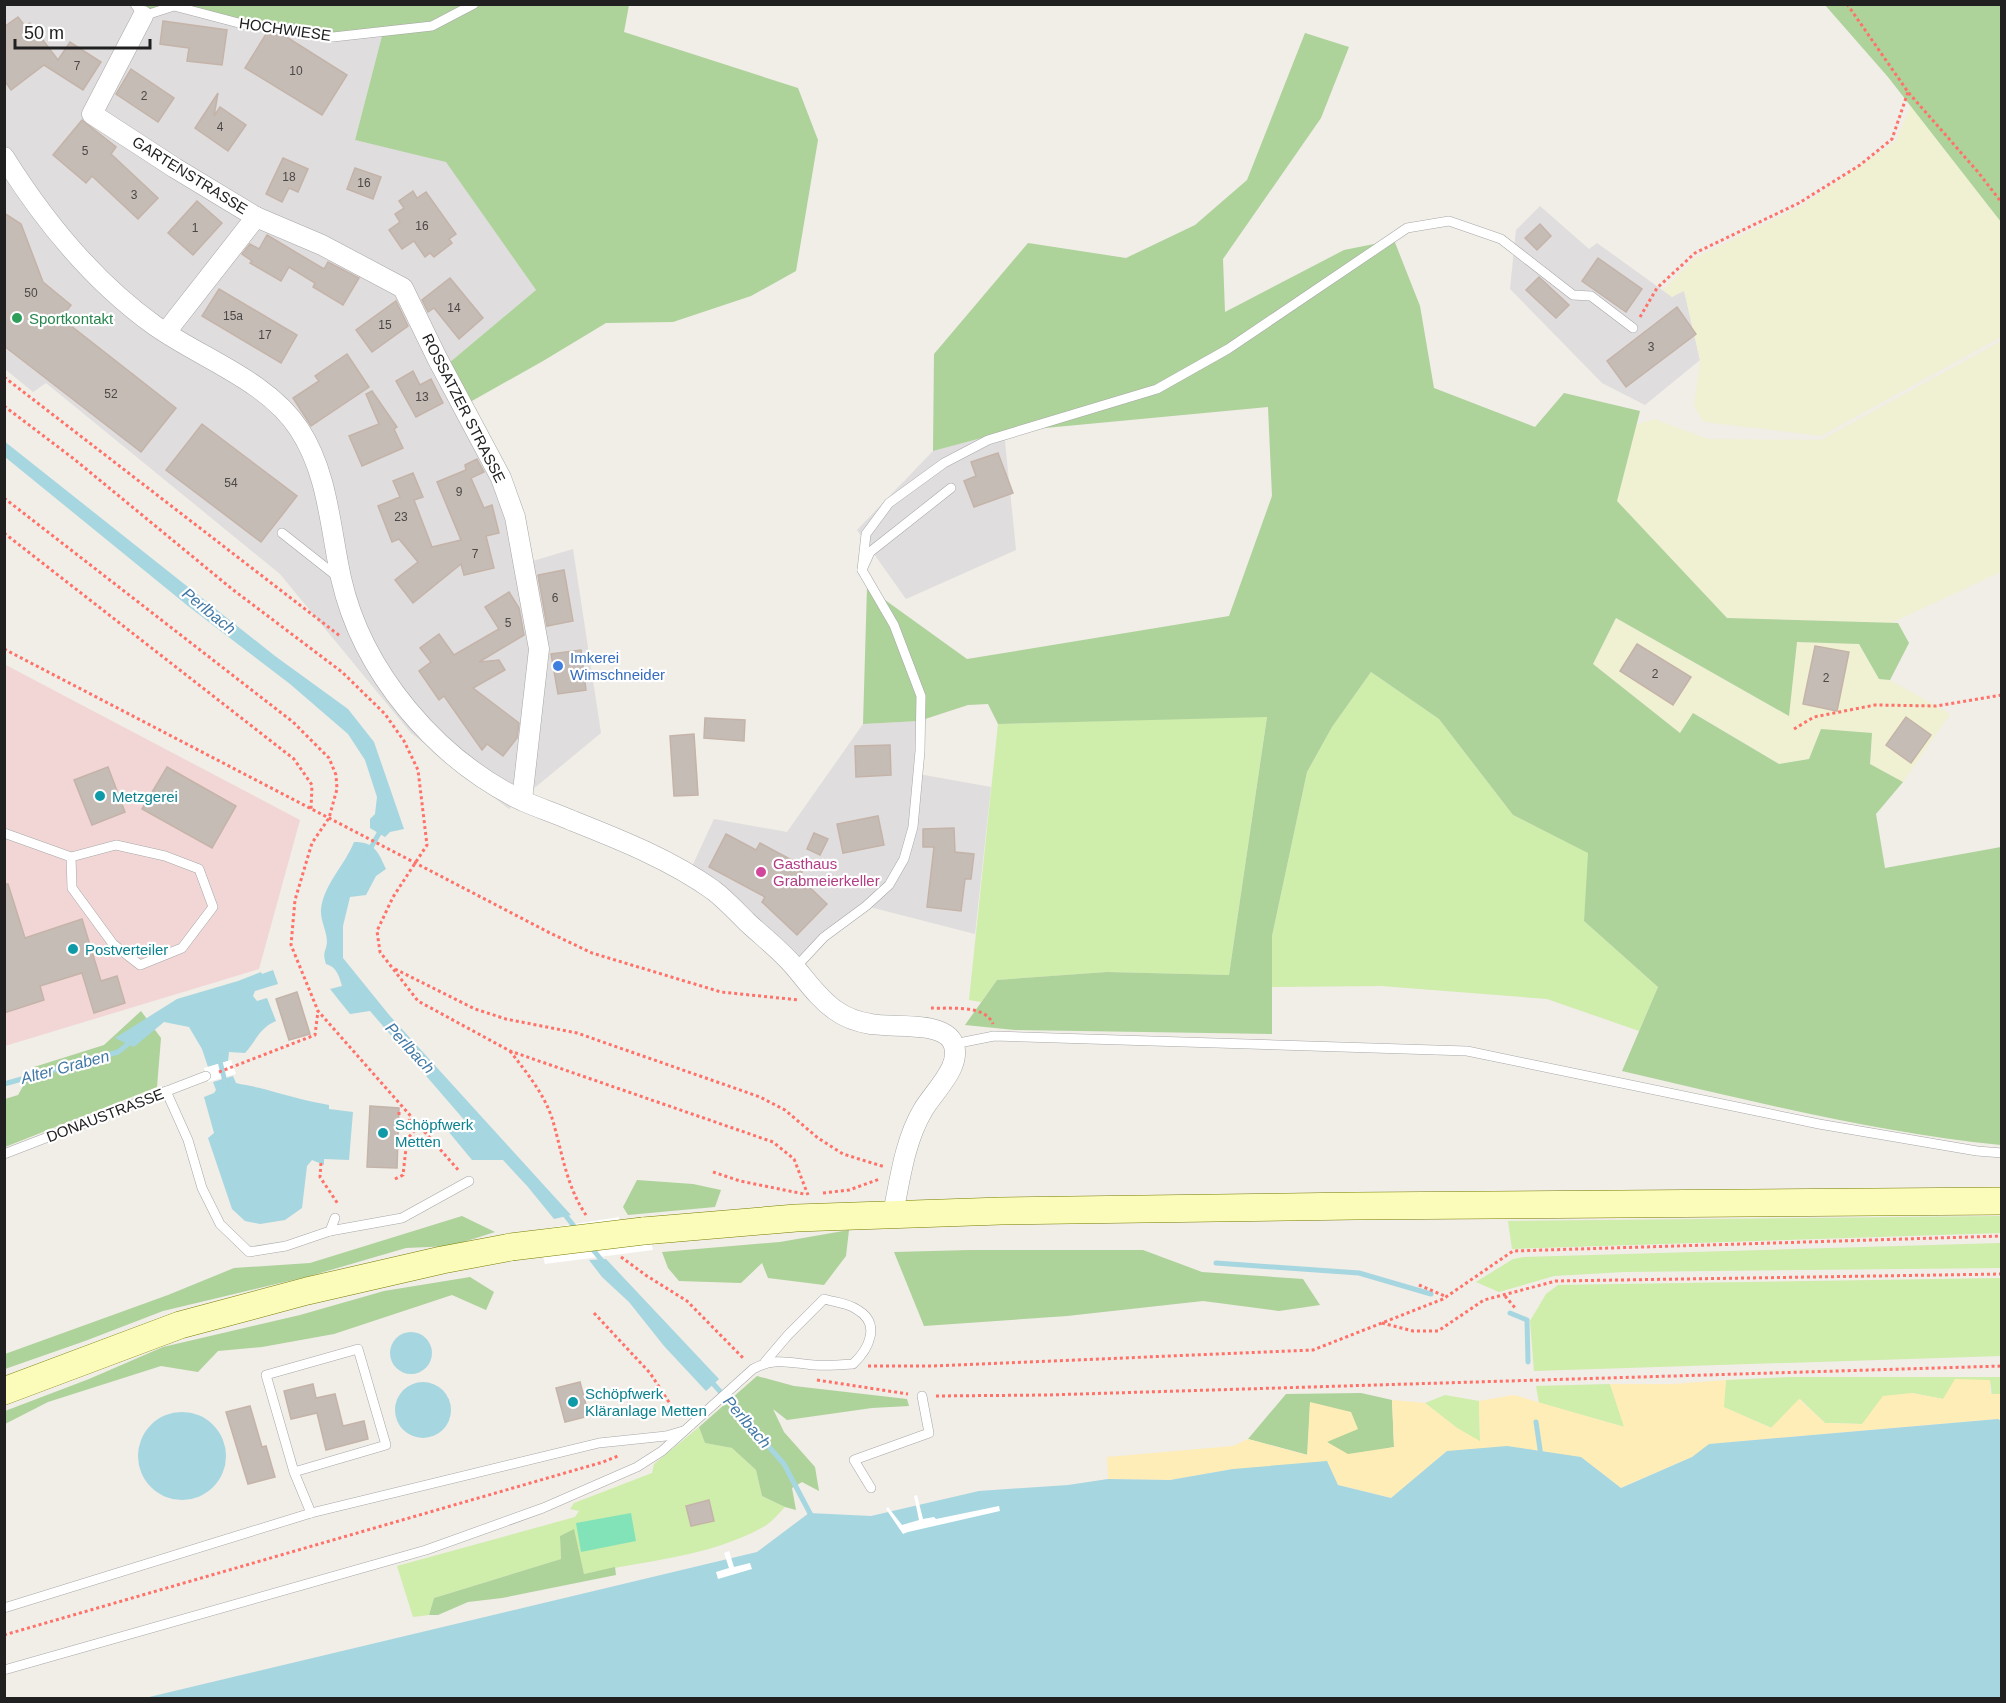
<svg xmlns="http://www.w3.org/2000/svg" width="2006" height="1703" font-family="Arial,sans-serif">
<rect width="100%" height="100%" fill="#f1ede7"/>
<g fill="#dfdddd">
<polygon points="4,5 135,5 173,7 383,32 355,140 446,161 536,290 443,368 501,477 523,564 573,549 601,733 509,809 411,733 280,574 46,383 33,392 5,369"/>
<polygon points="1540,206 1589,249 1597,243 1672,297 1684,290 1700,360 1645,405 1602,383 1510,289 1516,230"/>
<polygon points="1004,432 1016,550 906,599 857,530 933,451"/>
<polygon points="919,721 913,773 991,787 975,934 866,906 795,968 688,875 714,819 787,832 863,724"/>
</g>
<polygon fill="#f2d6d6" points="4,664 300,820 259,969 5,1046"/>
<g fill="#f0f0d2">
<polygon points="1911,106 2001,222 2001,337 1821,436 1704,422 1694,407 1700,360 1684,291 1672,297 1663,290 1695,258 1801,206 1896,141"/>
<polygon points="2001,341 2001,572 1891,623 1727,618 1616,501 1636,425 1654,419 1708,439 1821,440"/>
<polygon points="1616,618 1789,716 1797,642 1859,644 1879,679 1890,680 1950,714 1903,782 1870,764 1872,733 1809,759 1779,764 1694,713 1680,733 1593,664"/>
</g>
<g fill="#cfedab">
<polygon points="1371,672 1439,719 1513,815 1589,853 1584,921 1658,987 1639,1031 1547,999 1381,986 1272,987 1272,936 1307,772 1332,727"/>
<polygon points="1267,716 1229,975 1107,972 997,980 981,1002 969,1000 998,724"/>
<polygon points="2001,1216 2001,1233 1512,1249 1508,1221"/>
<polygon points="2001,1243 2001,1268 1624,1272 1554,1276 1499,1292 1476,1282 1513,1259 1524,1257"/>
<polygon points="2001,1278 2001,1356 1534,1371 1530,1321 1546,1294 1558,1285"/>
<polygon points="1790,1377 2001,1377 2001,1396 1992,1397 1990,1380 1943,1399 1912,1393 1862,1424 1825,1423 1800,1399 1772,1428 1723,1407 1726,1380"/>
<polygon points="1610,1384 1625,1427 1539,1403 1536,1386"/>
<polygon points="1445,1395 1479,1401 1480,1442 1457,1428 1425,1403"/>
<path d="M699,1427L705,1443L732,1448L756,1470L762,1496L785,1507C779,1513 773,1521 765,1526C711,1557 644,1561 584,1574L573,1530L560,1536L561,1559L434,1598L429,1615L413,1617L397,1566L575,1517L579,1511L570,1509L574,1503L652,1473L654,1464Z"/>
</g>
<g fill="#add29a">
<polygon points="135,5 629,5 624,32 798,88 818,140 796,271 751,296 673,322 606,323 543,361 463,406 443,368 536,290 446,162 355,140 383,32 335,36 252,27 174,6 143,16"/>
<polygon points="1825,5 2001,5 2001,222 1888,77"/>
<path d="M1305,33L1349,47L1321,118L1223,259L1225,312L1344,250L1394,240L1420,306L1434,388L1535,427L1564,393L1640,411L1617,501L1727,618L1898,623L1909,643L1890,680L1879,679L1859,644L1797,642L1789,716L1616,618L1593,664L1680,733L1693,713L1779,764L1809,759L1821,729L1872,733L1870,764L1903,782L1876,814L1885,868L2001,847V1145C1873,1132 1748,1100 1622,1071L1658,987L1584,921L1588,853L1513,815L1439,719L1371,672L1332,727L1307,772L1272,936V1034L1015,1030L965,1025L997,980L1107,972L1229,975L1267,717L998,724L988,704L968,705L919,721L863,724L867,587L967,659L1229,616L1272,496L1268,407L1004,432L933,451L934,354L1028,243L1126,258L1195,225L1247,180Z"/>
<polygon points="141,1011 161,1038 157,1087 5,1147 5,1099 18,1095 34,1067 104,1045"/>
<polygon points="637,1180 693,1184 721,1190 715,1207 628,1215 623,1207"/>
<polygon points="462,1216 495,1232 451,1246 406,1248 310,1276 163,1311 85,1341 5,1369 5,1354 168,1295 234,1268 310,1263"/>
<polygon points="849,1230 846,1256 824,1285 768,1278 762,1263 741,1283 679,1281 668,1268 662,1252 780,1242"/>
<polygon points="970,1250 1143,1250 1202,1272 1303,1279 1320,1305 1279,1311 1203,1301 1067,1316 924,1326 894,1252"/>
<polygon points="470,1277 494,1292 486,1310 452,1295 334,1334 262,1347 218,1351 198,1372 161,1366 48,1402 5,1424 5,1411 89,1379 163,1347 300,1315 384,1291"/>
<polygon points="757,1376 794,1386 907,1399 909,1406 872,1408 787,1420 773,1409 784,1432 815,1467 819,1491 802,1482 792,1488 796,1510 785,1507 762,1496 756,1470 732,1448 705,1443 699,1427"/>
<polygon points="1361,1393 1392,1400 1394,1447 1347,1458 1327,1442 1310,1403 1308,1455 1248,1439 1286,1394"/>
<polygon points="574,1529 584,1574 615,1567 616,1575 502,1598 468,1602 438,1615 429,1615 434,1598 561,1559 560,1536"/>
</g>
<polygon fill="#ffedb7" points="1955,1379 1990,1380 1990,1394 2001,1394 2001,1421 1997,1419 1710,1444 1692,1457 1620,1488 1581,1457 1447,1451 1391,1498 1338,1485 1233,1469 1170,1480 1108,1479 1107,1457 1233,1446 1248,1439 1307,1455 1310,1402 1351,1412 1358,1429 1327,1442 1348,1454 1394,1447 1392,1400 1425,1403 1457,1428 1480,1441 1479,1401 1514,1395 1624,1427 1610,1384 1672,1384 1726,1380 1724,1407 1771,1428 1799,1399 1825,1423 1862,1424 1883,1396 1912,1393 1943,1399"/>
<polygon fill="#82e3b8" points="631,1513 636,1541 581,1552 576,1523"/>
<g fill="#a6d6e0">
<polygon points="4,441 275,656 348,709 374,742 404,829 390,832 385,837 370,828 370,819 375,814 377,797 365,760 348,734 290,684 188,606 5,457"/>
<path d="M354,842C375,842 378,852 386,869L376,876L366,895L350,897L343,926V958L390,1016L571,1215L554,1219L528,1187L503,1160H472L448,1131L472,1129L370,1011L350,1014L330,989L342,986C339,976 337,967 326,964C322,951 326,953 327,942C327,931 320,920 321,909C324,884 345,865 354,842Z"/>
<path d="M273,970L278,984L255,991L253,996L257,1001L267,998L276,1021C259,1028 257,1040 245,1053L229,1052L228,1061L208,1067L202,1049L189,1027L164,1022L134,1047L115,1038L177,999L238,981L261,972L262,974Z"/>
<path d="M233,1076L236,1083C244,1085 252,1086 260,1088C283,1094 305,1101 329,1105V1109L353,1112L349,1160L324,1159V1165L312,1160L307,1166L302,1208L285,1220L260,1224L245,1221L232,1209L208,1138L214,1133L204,1097L214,1093L216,1090L213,1082Z"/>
<polygon points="606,1259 719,1379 706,1391 664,1346 629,1302 602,1277 589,1260"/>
<circle cx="411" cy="1353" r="21"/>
<circle cx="423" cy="1410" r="28"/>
<circle cx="182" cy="1456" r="44"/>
<polygon points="1998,1419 2001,1421 2001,1698 145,1698 757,1552 809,1513 871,1516 979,1491 1068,1485 1108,1479 1170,1480 1233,1469 1327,1461 1338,1485 1391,1498 1447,1451 1507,1446 1581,1457 1621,1488 1692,1457 1709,1444"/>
</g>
<g fill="#fff">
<polygon points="231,1060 236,1074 208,1082 204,1068"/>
<polygon points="619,1217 620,1222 651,1242 653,1250 545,1264 543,1257 517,1233"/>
<polygon points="917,1495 923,1519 934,1517 936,1519 999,1506 1000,1511 908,1532 903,1534 886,1509 888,1507 902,1525 919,1520 914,1496"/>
<polygon points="729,1551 734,1567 750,1563 752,1569 718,1579 716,1572 729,1568 724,1553"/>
</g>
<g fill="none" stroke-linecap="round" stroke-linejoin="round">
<g stroke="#a6d6e0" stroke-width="5">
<polyline points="369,851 382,828"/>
<polyline points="219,1057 226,1086"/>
<polyline points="4,1084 118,1052 132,1041"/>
<polyline points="562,1211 577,1230"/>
<polyline points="590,1246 603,1262"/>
<polyline points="1216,1263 1359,1273 1431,1294"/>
<polyline points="1510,1313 1527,1320 1528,1362"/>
<polyline points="710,1380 784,1464 813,1519"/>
<polyline points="1536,1422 1541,1456"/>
</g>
</g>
<g fill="#c6bcb6" stroke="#c4b3a8" stroke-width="1.5">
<polygon points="18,17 25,26 30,23 58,60 70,42 101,62 83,90 44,65 11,90 4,80 4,27"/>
<polygon points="163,21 227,30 222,65 187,61 189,48 160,44"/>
<polygon points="266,34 285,36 347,75 322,115 245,68"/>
<polygon points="131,69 174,98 158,122 116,94"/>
<polygon points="218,93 214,116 220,107 246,125 228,151 195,128"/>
<polygon points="82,120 116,147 111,154 158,198 138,219 92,176 86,183 53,155"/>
<polygon points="283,158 308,169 298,192 289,188 282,202 266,194"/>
<polygon points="355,168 381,177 373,199 347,189"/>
<polygon points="413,191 417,198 426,192 456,234 449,239 452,243 434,257 430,253 425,257 414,241 402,249 389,230 400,222 395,214 404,208 399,201"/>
<polygon points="197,201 222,223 193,255 168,233"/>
<polygon points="4,213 21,224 43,282 71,305 61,318 176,408 141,452 4,346"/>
<polygon points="1540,224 1551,236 1537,250 1525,238"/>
<polygon points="267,235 324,269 328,262 359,278 343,305 313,287 315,283 289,267 281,281 250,263 252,261 242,254 250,244 259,249"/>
<polygon points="1598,258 1642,289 1626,312 1582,281"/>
<polygon points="1539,277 1569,305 1556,318 1526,290"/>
<polygon points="450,278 483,318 459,339 434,308 428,312 422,300"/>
<polygon points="219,289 297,335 281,363 202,316"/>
<polygon points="396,301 408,326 372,352 356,330"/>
<polygon points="1677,307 1696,334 1626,387 1607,361"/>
<polygon points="347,354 369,387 311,426 293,398 319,381 315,376"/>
<polygon points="413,371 420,385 431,379 443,403 416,417 396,381"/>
<polygon points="372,391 397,427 394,429 403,448 362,466 349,436 379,424 366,394"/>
<polygon points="202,424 297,496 261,542 166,470"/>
<polygon points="998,453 1013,493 974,507 964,481 976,476 971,462"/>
<polygon points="477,459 484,472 471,478 484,508 492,505 499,533 486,536 494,568 464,575 461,564 413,603 395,580 418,562 399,539 392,542 378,506 400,497 393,481 413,473 423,497 414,500 432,547 461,540 437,482 466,470 465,465"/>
<polygon points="564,570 573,621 547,626 538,575"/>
<polygon points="509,592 519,608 524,635 479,662 499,660 505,670 473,688 519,723 517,738 503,756 487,744 482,750 444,696 439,700 419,671 431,662 420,648 439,634 454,655 499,629 485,607"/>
<polygon points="1637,644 1691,677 1673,705 1620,671"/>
<polygon points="1815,646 1849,652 1837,711 1803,704"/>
<polygon points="581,650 586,690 558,694 551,654"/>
<polygon points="1906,717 1931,735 1911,763 1886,745"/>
<polygon points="705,718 745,720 744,741 704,738"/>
<polygon points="694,734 698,795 674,796 670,736"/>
<polygon points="890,745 891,775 856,777 855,746"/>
<polygon points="108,767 125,812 92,825 74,780"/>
<polygon points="167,767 236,806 212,848 142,809"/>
<polygon points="878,816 884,845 843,853 837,824"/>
<polygon points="954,828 955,852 974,854 971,879 965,879 961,911 927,907 934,847 923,847 923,829"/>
<polygon points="814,833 828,839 820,855 807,849"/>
<polygon points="726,834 756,850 760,843 805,867 799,877 827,904 797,935 762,902 765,897 709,867"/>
<polygon points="4,884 8,884 25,938 82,919 101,981 117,976 125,1003 94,1013 82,973 40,986 44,1000 4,1013"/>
<polygon points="297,992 310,1034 289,1040 276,999"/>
<polygon points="370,1106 399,1108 397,1168 367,1167"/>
<polygon points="580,1382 589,1416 565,1422 556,1388"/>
<polygon points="313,1384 316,1398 335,1394 343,1426 364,1421 368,1439 326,1450 317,1413 291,1419 284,1391"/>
<polygon points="250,1406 262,1447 266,1446 275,1477 248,1484 226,1412"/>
<polygon points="709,1500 714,1521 691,1526 686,1506"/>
</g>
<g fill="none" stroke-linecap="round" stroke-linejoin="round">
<defs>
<g id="lane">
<polyline points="135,4 143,16 174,6 250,26 271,27 333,37 432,26 474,4"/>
<polyline points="282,533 339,578"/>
<polyline points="862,570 866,534 889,503 944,463 988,440 1157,389 1228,349 1407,228 1449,221 1501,239 1573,295 1591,296 1633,328"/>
<polyline points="4,833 71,857 116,845 165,856 199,869 213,907 182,948 140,965 113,944 72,888 71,857"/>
<polyline points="795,968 824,937 866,906 889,885 904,859 913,827 920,751 921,696 894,625 862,570 870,552 951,488"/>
<polyline points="954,1044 994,1036 1467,1051 1819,1124 1977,1151 2002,1153"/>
<polyline points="166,1091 188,1140 202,1188 220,1224 249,1252 286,1246 330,1231 335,1218"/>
<polyline points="4,1154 206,1076"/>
<polyline points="330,1231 402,1218 469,1181"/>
<polyline points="294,1472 386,1445 358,1349 266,1375 294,1472 311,1513"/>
<polyline points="871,1488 854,1460 929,1433 922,1396"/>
<polyline points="4,1608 311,1513 599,1443 666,1436 683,1431"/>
<path d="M4,1670L426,1550L543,1508L637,1467L662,1451L753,1369C775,1357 790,1363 814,1365C827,1366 840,1365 853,1364C869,1349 882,1323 856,1309C847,1303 834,1302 824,1299L788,1335L765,1362"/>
</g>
<g id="street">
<polyline points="143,16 92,114 175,168 256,217 322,245 403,288 437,358 501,478 515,517 539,649 522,800"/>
<path d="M4,157C44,221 93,281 154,325C200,358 267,380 299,429C328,473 330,527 341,578C362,672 436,759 523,801C539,808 557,814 573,821C621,840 671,860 713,890C725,899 736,911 747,922C762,936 779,949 793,965C806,980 818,998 835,1010C846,1018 858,1022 871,1024C893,1028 940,1021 952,1041C965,1064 934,1091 923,1110C905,1140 900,1179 893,1214"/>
<polyline points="166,332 256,217"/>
</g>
<g id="secondary">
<polyline points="643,1231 796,1218 1001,1211 1355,1206 2002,1201"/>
<polyline points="4,1391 180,1325 307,1291 442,1260 511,1247"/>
</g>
</defs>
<use href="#lane" stroke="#a7a7a7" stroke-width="10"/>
<use href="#street" stroke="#a7a7a7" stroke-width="21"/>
<use href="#secondary" stroke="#777e01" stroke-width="28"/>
<g stroke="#ff726a" stroke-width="3" stroke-dasharray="3 3" stroke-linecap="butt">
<polyline points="1847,4 1908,92 1978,172 2002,203"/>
<polyline points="1640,317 1657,288 1695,253 1799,203 1860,165 1892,139 1908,92"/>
<polyline points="4,377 340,636"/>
<polyline points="4,406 74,459 232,589 342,672 385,714 404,741 418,770 427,845 393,897 377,931 380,952 418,1001 510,1051 773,1142 794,1159 808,1195"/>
<polyline points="4,498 293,722 329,758 336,775 337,789 329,818 312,843 295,900 291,945 318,1011 460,1172"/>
<polyline points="4,533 294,759 312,785 311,809"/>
<polyline points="4,649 550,933 592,953 721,992 799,1000"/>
<polyline points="1794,729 1814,717 1875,705 1936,706 2002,695"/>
<polyline points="395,969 475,1009 506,1019 577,1033 760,1097 785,1110 818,1138 843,1154 885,1167"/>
<path d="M931,1008C949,1009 985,1004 993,1024"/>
<path d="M510,1051C526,1072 543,1092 552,1118C562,1151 566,1186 586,1215"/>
<polyline points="219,1072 315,1035 318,1011"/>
<polyline points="399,1112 399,1121 414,1120"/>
<polyline points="424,1130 428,1127 453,1128"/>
<polyline points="321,1163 320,1177 338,1204"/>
<polyline points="713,1172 740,1181 804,1194"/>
<polyline points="395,1179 403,1175 407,1139 419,1126"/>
<polyline points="823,1193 849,1190 880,1179"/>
<polyline points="621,1257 647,1276 687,1301 744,1359"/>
<polyline points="1419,1285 1447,1297"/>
<polyline points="1505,1296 1516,1309"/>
<polyline points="594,1313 650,1373 680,1419"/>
<polyline points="1382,1323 1413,1331 1438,1331 1484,1300 1556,1281 2002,1274"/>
<polyline points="868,1366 933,1366 1313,1350 1443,1299 1513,1251 2002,1236"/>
<polyline points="817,1380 908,1394"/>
<polyline points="936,1396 1047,1395 2002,1366"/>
<polyline points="4,1635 603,1462 618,1456"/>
</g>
<use href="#lane" stroke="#fff" stroke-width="9"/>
<use href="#street" stroke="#fff" stroke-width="20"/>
<use href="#secondary" stroke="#fcfcba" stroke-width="27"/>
<defs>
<polyline id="secondary-bridge" points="511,1247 643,1231"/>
</defs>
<use href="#secondary-bridge" stroke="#777e01" stroke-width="28" stroke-linecap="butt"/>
<use href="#secondary-bridge" stroke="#fcfcba" stroke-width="27"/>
</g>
<circle fill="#2e9e5b" stroke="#fff" stroke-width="2" cx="17" cy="318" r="6"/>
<circle fill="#3f7fe0" stroke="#fff" stroke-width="2" cx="558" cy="666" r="6"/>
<g fill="#0f9aa8" stroke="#fff" stroke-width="2">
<circle cx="100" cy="796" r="6"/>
<circle cx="73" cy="949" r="6"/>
<circle cx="383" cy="1133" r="6"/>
<circle cx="573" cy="1402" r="6"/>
</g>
<circle fill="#d1479c" stroke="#fff" stroke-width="2" cx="761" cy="872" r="6"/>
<g text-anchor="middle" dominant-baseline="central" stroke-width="4.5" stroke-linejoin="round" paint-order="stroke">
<g font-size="12" fill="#4a4746">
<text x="77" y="66">7</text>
<text x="296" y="71">10</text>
<text x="144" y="96">2</text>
<text x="220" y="127">4</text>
<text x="85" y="151">5</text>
<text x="289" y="177">18</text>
<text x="364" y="183">16</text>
<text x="134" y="195">3</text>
<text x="422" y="226">16</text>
<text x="195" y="228">1</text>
<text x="31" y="293">50</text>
<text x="454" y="308">14</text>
<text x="233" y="316">15a</text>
<text x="385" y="325">15</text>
<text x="265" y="335">17</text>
<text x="1651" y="347">3</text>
<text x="111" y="394">52</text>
<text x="422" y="397">13</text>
<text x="231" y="483">54</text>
<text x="459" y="492">9</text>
<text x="401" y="517">23</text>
<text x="475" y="554">7</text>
<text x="555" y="598">6</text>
<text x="508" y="623">5</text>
<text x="1655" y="674">2</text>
<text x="1826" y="678">2</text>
</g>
<g font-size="15" fill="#202020" stroke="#fff">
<text transform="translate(285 29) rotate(8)">HOCHWIESE</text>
<text transform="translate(190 175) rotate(32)">GARTENSTRASSE</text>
<text transform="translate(464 408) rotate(63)">ROSSATZER STRASSE</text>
<text transform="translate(105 1115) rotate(-21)">DONAUSTRASSE</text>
</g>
<g font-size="15" fill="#27864d" stroke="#fff" text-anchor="start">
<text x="29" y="318">Sportkontakt</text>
</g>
<g font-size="15" fill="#366cbe" stroke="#fff" text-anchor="start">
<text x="570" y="657">Imkerei<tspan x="570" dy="17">Wimschneider</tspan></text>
</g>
<g font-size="15" fill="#0d838f" stroke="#fff" text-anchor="start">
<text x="112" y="796">Metzgerei</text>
<text x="85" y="949">Postverteiler</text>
<text x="395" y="1124">Schöpfwerk<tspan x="395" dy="17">Metten</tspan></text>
<text x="585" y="1393">Schöpfwerk<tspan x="585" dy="17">Kläranlage Metten</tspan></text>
</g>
<g font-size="15" fill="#b23c85" stroke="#fff" text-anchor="start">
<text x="773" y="863">Gasthaus<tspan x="773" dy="17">Grabmeierkeller</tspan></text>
</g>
<g font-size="16" font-style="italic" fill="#4278a5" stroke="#fff">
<text transform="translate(209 611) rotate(39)">Perlbach</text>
<text transform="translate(410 1048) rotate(47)">Perlbach</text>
<text transform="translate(65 1067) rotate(-15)">Alter Graben</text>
<text transform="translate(747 1422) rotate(49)">Perlbach</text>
</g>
</g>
<rect width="2006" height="1703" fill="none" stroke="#202020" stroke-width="12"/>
<path d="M15 39v9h135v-9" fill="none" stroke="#202020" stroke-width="3"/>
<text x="24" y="39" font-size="18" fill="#202020" stroke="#ffffff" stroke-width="4.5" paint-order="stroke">50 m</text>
</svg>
